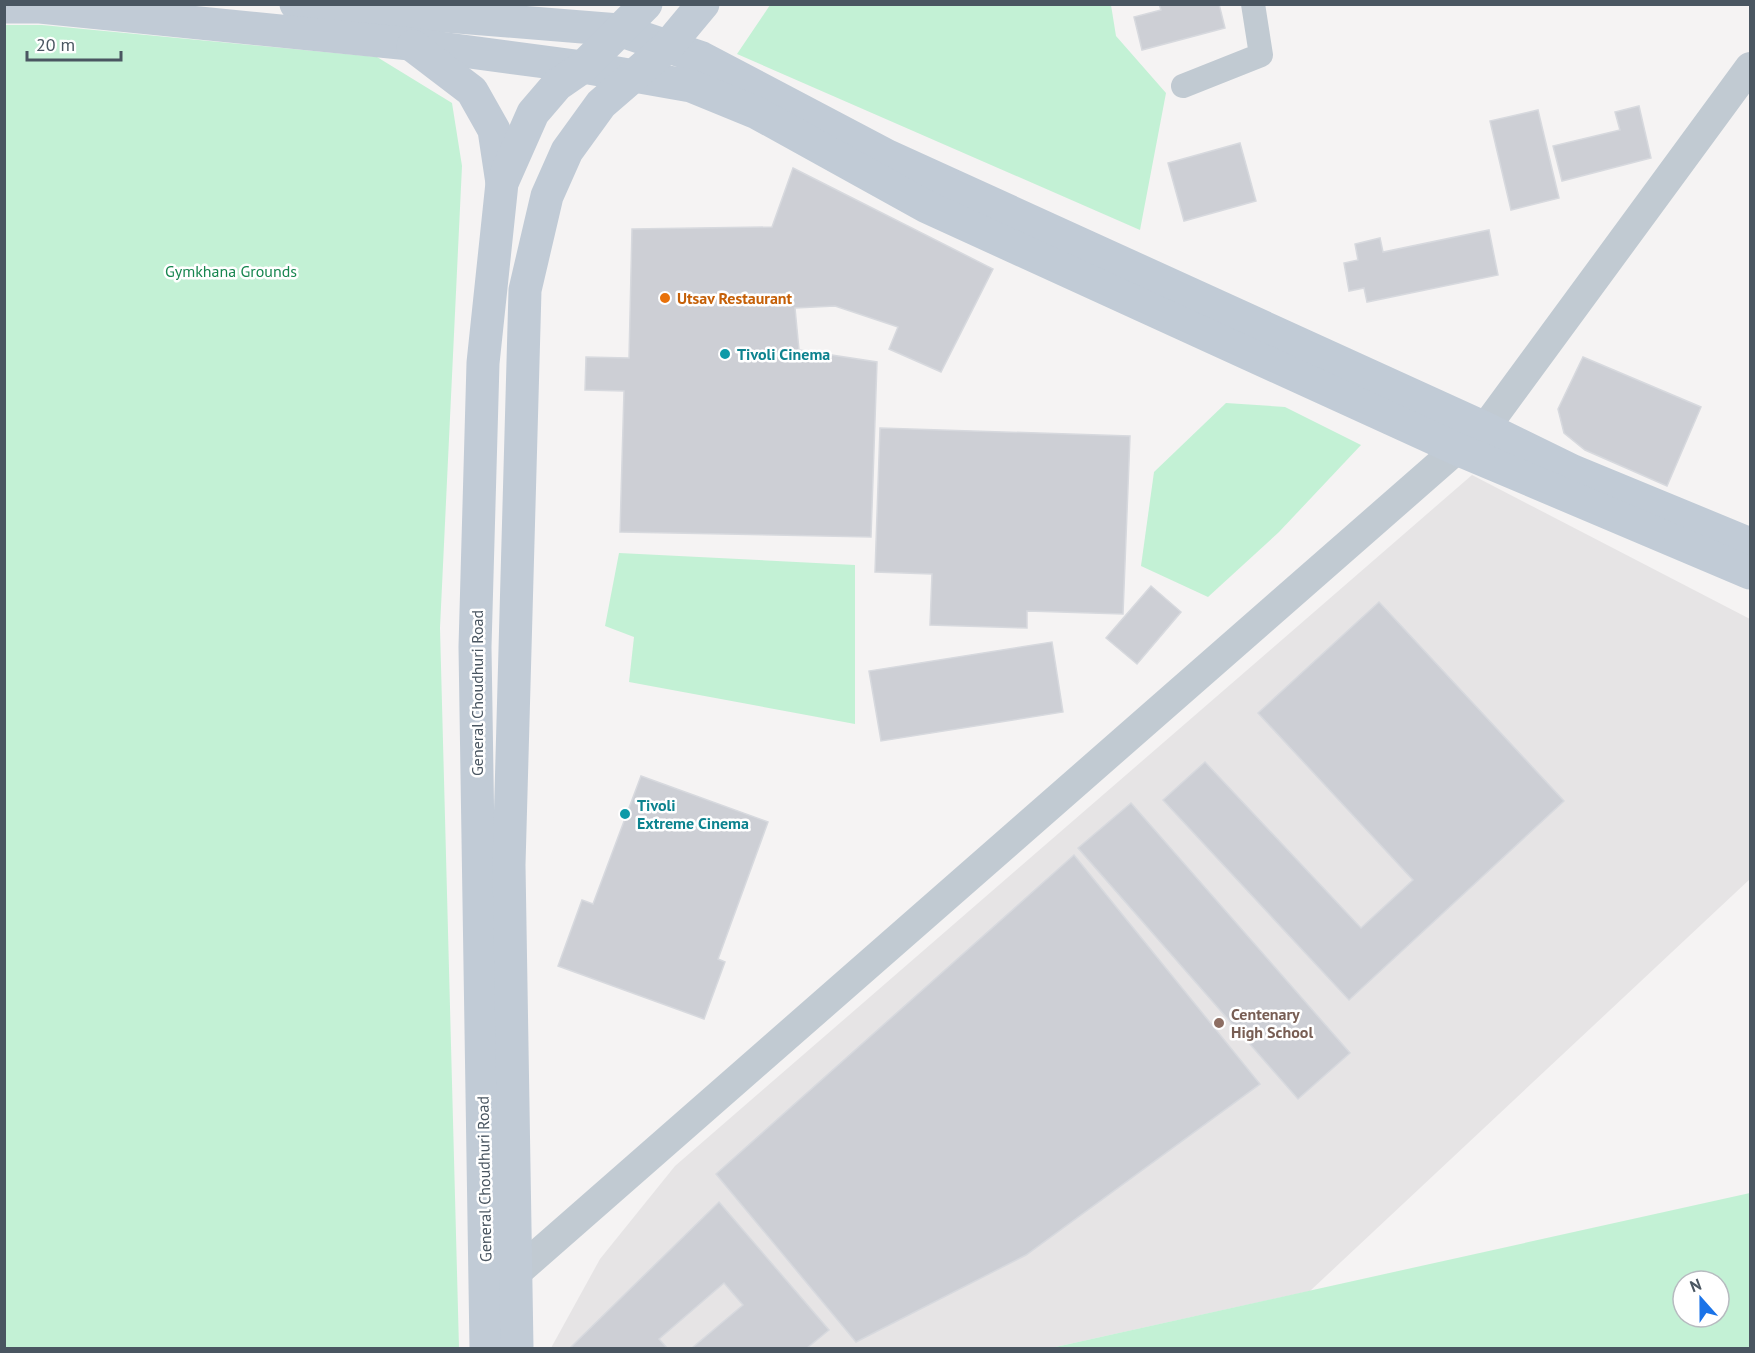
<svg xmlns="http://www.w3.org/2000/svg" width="1755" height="1353" font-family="'PT Sans',sans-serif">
<rect width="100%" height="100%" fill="#f5f3f3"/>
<polygon fill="#e6e4e5" points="1472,475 1750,619 1750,879 1310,1291 1051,1348 551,1348 600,1259 675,1166"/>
<g fill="#c3f1d5" fill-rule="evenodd">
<polygon points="770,5 1111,5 1116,36 1166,93 1140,230 737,54"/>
<polygon points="5,25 42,25 377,57 452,103 462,166 440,628 459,1348 5,1348"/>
<polygon points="1226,403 1285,407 1361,445 1279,532 1208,597 1141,566 1154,472"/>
<polygon points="619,553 855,565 855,724 629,682 634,637 605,626"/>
<path d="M1750,1193V1348H1051ZM1683,1281H1719V1317H1683Z"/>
</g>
<g fill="#cdcfd5" stroke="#d7d9de" stroke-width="1.5">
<polygon points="1159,4 1219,4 1225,28 1142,50 1134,17 1161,10"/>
<polygon points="1639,106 1651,158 1562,181 1553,146 1620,130 1615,112"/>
<polygon points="1538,110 1559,198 1511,210 1490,121"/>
<polygon points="1240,143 1256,201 1184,221 1168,163"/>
<polygon points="793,168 993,269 941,372 889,349 898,327 835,306 795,308 799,350 877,362 871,537 620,532 624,391 585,390 586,357 629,358 632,229 772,227"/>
<polygon points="1489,230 1498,275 1367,302 1364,288 1349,291 1344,263 1358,260 1355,244 1380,238 1383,252"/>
<polygon points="1583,357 1701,407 1667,486 1585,450 1564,433 1558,409"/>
<polygon points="880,428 1130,436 1123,614 1027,611 1027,628 930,625 932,574 875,572"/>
<polygon points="1151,586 1181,612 1137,664 1106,638"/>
<polygon points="1379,602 1564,801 1349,1000 1163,800 1205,762 1361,928 1413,880 1258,713"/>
<polygon points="1052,642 1063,712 881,741 869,671"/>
<polygon points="641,776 768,822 718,959 725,962 704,1019 558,966 582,900 593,904"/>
<polygon points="1131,803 1350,1053 1298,1099 1078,848"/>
<polygon points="1074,855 1260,1084 1026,1255 856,1342 716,1174"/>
<polygon points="719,1202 829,1330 807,1348 692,1348 743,1305 724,1283 659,1339 667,1348 570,1348"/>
</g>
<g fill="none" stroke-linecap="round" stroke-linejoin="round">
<polyline stroke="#c1cad2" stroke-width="24" points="1183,86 1261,55 1253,4"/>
<polyline stroke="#c1cad2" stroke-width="30" points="515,1274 1457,449 1485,428 1750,67"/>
<g stroke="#c1cbd6" stroke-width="33">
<polyline points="296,4 619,30 702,58 888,156 1485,428 1573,471 1750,544"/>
<polyline points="4,7 40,7 410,44 583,67 691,86 757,113 927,207 1457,449 1750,573"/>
<polyline points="413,46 472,91 494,130 502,183"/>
<polyline points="486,1348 475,647 483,363 502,183 533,113 557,85 583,67 646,4"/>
<polyline points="517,1348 509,865 525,290 547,196 567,151 601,104 668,46 703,4"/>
</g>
</g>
<circle fill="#e8710a" stroke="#fff" stroke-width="2" cx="665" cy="298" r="6"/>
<g fill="#0f9aa8" stroke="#fff" stroke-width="2">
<circle cx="725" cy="354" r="6"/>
<circle cx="625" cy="814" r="6"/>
</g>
<circle fill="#8d6e63" stroke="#fff" stroke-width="2" cx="1219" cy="1023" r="6"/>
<g text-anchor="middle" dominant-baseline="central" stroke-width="5" stroke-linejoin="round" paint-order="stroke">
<g font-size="16" fill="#17864f" stroke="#fff">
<text x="231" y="271">Gymkhana Grounds</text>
</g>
<g font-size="16" font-weight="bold" fill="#c56008" stroke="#fff" text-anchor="start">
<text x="677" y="298">Utsav Restaurant</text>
</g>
<g font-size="16" font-weight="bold" fill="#0d838f" stroke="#fff" text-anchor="start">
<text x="737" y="354">Tivoli Cinema</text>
<text x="637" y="805">Tivoli<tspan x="637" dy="18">Extreme Cinema</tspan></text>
</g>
<g font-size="16" fill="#4a5661" stroke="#fff">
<text transform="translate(477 693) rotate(-90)">General Choudhuri Road</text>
<text transform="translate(484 1179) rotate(-91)">General Choudhuri Road</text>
</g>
<g font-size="16" font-weight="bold" fill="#785e54" stroke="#fff" text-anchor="start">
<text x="1231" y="1014">Centenary<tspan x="1231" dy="18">High School</tspan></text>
</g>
</g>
<rect width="1755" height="1353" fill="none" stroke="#4a5661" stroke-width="12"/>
<g transform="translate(1701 1299) rotate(339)"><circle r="28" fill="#ffffff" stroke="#b7bbc0" stroke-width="1.5"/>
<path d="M0-4.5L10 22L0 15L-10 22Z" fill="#1a73e8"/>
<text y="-9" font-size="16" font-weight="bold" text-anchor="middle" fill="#4a5661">N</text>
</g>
<path d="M27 51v9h94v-9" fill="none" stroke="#4a5661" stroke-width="3"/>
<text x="36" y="51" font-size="18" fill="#4a5661" stroke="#ffffff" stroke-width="4.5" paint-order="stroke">20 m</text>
</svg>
